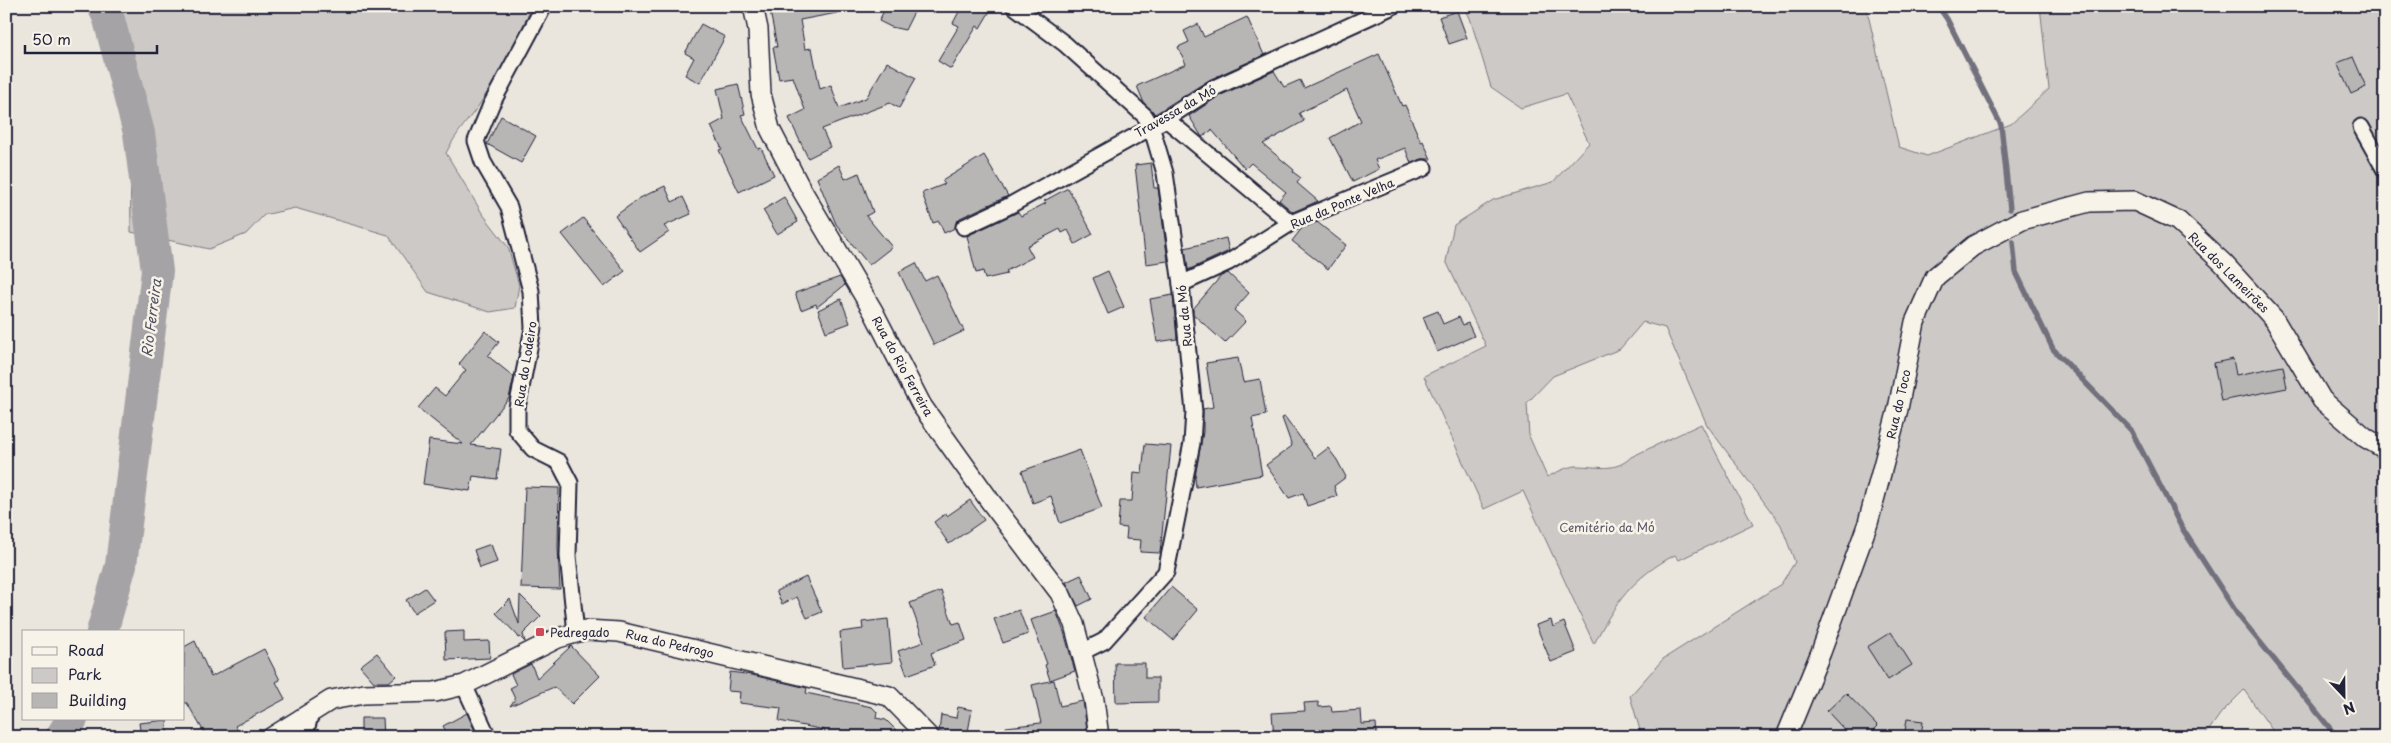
<svg xmlns="http://www.w3.org/2000/svg" width="2391" height="743" font-family="'Playpen Sans',sans-serif">
<rect width="100%" height="100%" fill="#eae6de"/>
<filter id="ink" filterUnits="userSpaceOnUse"><feTurbulence type="fractalNoise" baseFrequency=".02" numOctaves="2"/><feDisplacementMap in="SourceGraphic" scale="10" xChannelSelector="R" yChannelSelector="G"/><feConvolveMatrix kernelMatrix="1 2 1 2 8 2 1 2 1" color-interpolation-filters="sRGB"/></filter>
<g filter="url(#ink)">
<g fill="#cdc9c6" stroke="#787680">
<path d="M93,6H532C518,38 503,70 483,99C470,119 457,131 446,153L482,213L508,247L519,285L515,308L490,312L428,292L388,235L295,208L264,215L246,234L209,249L131,232L130,149L104,30Z"/>
<path d="M1464,6H1866L1899,147L1927,156L2011,124L2049,89L2040,6H2385V737H2277L2244,690L2221,713L2204,737H1642L1630,696L1663,659L1781,584L1795,562L1781,525L1707,425L1665,328L1643,322L1620,349L1553,376L1527,403L1529,436L1547,477C1556,473 1567,466 1577,466C1597,466 1615,473 1631,457L1701,424L1753,524L1679,560L1675,555C1633,577 1615,603 1594,644L1523,491L1484,509L1424,376L1486,346L1446,261L1454,225L1493,200L1553,182L1589,143L1566,94L1521,108L1491,87L1470,18Z"/>
</g>
<g fill="none" stroke-linecap="round" stroke-linejoin="round">
<g stroke="#716f7b" stroke-width="5.5">
<polyline points="1938,6 1947,19 2001,125 2010,209"/>
<polyline points="2013,242 2016,272 2053,349 2131,430 2182,528 2238,615 2337,737"/>
</g>
<g stroke="#a6a3a6" stroke-width="32">
<polyline points="102,632 121,565 157,271 139,133 108,16 103,6"/>
<polyline points="61,737 72,719"/>
</g>
</g>
<g fill="#b8b6b5" stroke="#22223b">
<polygon points="769,6 837,6 837,13 800,20 805,49 812,48 820,89 831,85 839,108 866,98 887,62 916,78 899,108 890,103 822,129 830,147 808,158 789,118 805,110 793,77 779,79 773,47 777,47"/>
<polygon points="886,6 917,6 905,30 891,27 879,21"/>
<polygon points="962,6 993,6 980,28 977,26 951,69 938,61 959,26 953,23"/>
<polygon points="1457,11 1467,38 1449,44 1439,17"/>
<polygon points="1247,17 1264,55 1209,80 1155,114 1144,103 1137,86 1186,64 1178,47 1189,42 1184,31 1198,24 1204,37"/>
<polygon points="701,24 725,37 700,83 685,75 694,58 685,53"/>
<polygon points="1379,54 1402,106 1405,105 1421,142 1423,141 1431,159 1421,159 1411,163 1405,148 1375,160 1379,169 1353,182 1330,138 1361,121 1347,90 1299,113 1304,121 1263,144 1294,170 1293,172 1301,178 1297,183 1318,201 1293,212 1279,200 1286,192 1251,163 1245,169 1212,130 1202,137 1189,116 1219,96 1274,71 1284,87 1300,80 1304,88"/>
<polygon points="2353,57 2366,87 2351,94 2337,63"/>
<polygon points="738,84 745,114 741,115 758,149 761,148 774,175 739,192 719,150 722,149 711,126 724,119 717,89"/>
<polygon points="501,116 536,136 521,163 487,144"/>
<polygon points="984,155 1008,196 960,218 956,222 955,228 944,233 939,221 933,223 922,193 945,184 942,181"/>
<polygon points="1151,163 1154,188 1158,188 1168,261 1146,264 1135,165"/>
<polygon points="839,165 845,179 859,173 873,212 866,216 892,247 869,265 836,224 817,178"/>
<polygon points="665,186 672,202 683,197 691,214 664,226 669,232 640,252 615,216 640,198"/>
<polygon points="1068,188 1093,234 1075,244 1068,230 1062,233 1060,229 1027,246 1033,257 1006,271 1007,274 985,279 983,271 976,273 967,236 1018,212 1021,216 1046,203 1044,201"/>
<polygon points="784,197 798,222 777,234 763,210"/>
<polygon points="583,218 625,271 604,287 562,234"/>
<polygon points="1317,222 1346,245 1328,269 1292,241 1302,228"/>
<polygon points="1226,238 1229,251 1188,270 1185,248"/>
<polygon points="916,263 925,281 937,275 964,331 934,345 899,272"/>
<polygon points="1108,271 1124,307 1108,314 1093,278"/>
<polygon points="1228,273 1249,293 1234,310 1246,321 1225,343 1193,314 1193,309 1221,276"/>
<polygon points="840,277 845,285 817,307 816,304 801,310 795,293"/>
<polygon points="1173,295 1177,339 1157,342 1150,299"/>
<polygon points="841,299 850,323 826,332 818,310"/>
<polygon points="1438,311 1443,324 1459,317 1463,325 1468,323 1474,336 1437,352 1423,317"/>
<polygon points="485,331 499,342 488,356 514,377 509,398 471,445 501,449 497,479 473,476 470,491 423,484 429,440 463,444 418,408 435,388 445,396 466,370 459,364"/>
<polygon points="1238,358 1243,382 1260,379 1266,415 1252,418 1262,475 1196,487 1195,477 1203,432 1203,409 1213,407 1206,363"/>
<polygon points="2233,359 2236,375 2283,366 2287,388 2221,401 2214,363"/>
<polygon points="1285,417 1315,458 1328,448 1337,460 1346,477 1334,486 1337,496 1307,506 1303,493 1289,498 1266,465 1292,446 1282,418"/>
<polygon points="1145,444 1171,446 1160,553 1140,552 1141,540 1126,539 1127,528 1118,527 1120,501 1132,501 1134,472 1142,473"/>
<polygon points="1080,450 1102,508 1060,523 1051,496 1033,503 1022,471"/>
<polygon points="525,487 559,488 558,547 560,589 521,588"/>
<polygon points="970,500 984,520 949,544 934,522 946,513 947,516"/>
<polygon points="491,544 497,562 480,568 474,550"/>
<polygon points="1081,575 1092,599 1078,606 1066,582"/>
<polygon points="806,577 822,612 807,618 797,597 782,604 776,591"/>
<polygon points="1171,587 1198,610 1173,640 1146,617"/>
<polygon points="425,588 434,600 414,613 406,600"/>
<polygon points="941,591 953,624 960,622 966,640 931,653 935,665 907,675 898,651 924,642 910,603"/>
<polygon points="520,595 541,616 523,634 525,642 520,637 518,638 518,636 496,613 510,599 519,624"/>
<polygon points="1019,610 1028,634 1003,643 994,619"/>
<polygon points="1056,611 1064,632 1075,671 1050,680 1045,665 1047,664 1031,620"/>
<polygon points="888,619 892,662 843,667 840,632 863,629 862,622"/>
<polygon points="1551,620 1553,627 1564,622 1576,652 1551,662 1536,625"/>
<polygon points="464,631 464,642 489,641 490,658 446,660 445,632"/>
<polygon points="1891,632 1912,665 1888,680 1867,647"/>
<polygon points="195,641 211,677 264,649 280,680 276,682 285,699 235,726 239,732 231,737 207,737 187,703 184,703 184,647"/>
<polygon points="571,646 600,676 572,704 554,687 510,706 515,699 510,688 516,685 511,674 531,664 537,678"/>
<polygon points="377,653 396,676 389,682 374,682 360,666"/>
<polygon points="1115,663 1145,663 1145,678 1158,678 1158,702 1116,703"/>
<polygon points="730,672 752,675 807,688 806,693 872,707 877,712 876,718 886,720 903,737 823,737 825,730 779,721 781,708 739,703 740,692 728,691"/>
<polygon points="1054,680 1060,706 1083,701 1088,737 1007,737 1006,727 1041,723 1032,685"/>
<polygon points="1846,693 1878,726 1867,737 1851,737 1827,711"/>
<polygon points="1318,702 1319,707 1331,706 1332,712 1361,710 1362,724 1376,723 1377,737 1332,737 1332,735 1274,737 1272,713 1305,711 1304,703"/>
<polygon points="958,707 972,710 967,737 939,732 941,715 956,718"/>
<polygon points="467,713 478,737 449,737 443,726"/>
<polygon points="361,718 383,718 384,737 361,737"/>
<polygon points="1907,719 1923,721 1921,737 1904,737"/>
<polygon points="167,720 168,737 141,737 139,723"/>
</g>
<g fill="none" stroke-linecap="round" stroke-linejoin="round">
<defs>
<g id="minor">
<polyline points="544,6 491,105 476,141 483,162 509,207 531,291 533,328 517,408 517,430 533,449 559,462 570,483 568,556 576,633"/>
<polyline points="1014,6 1065,44 1145,116 1151,126 1165,173 1181,284 1194,412 1192,443 1166,572 1104,641 1082,652"/>
<polyline points="1166,119 1291,223"/>
<polyline points="2361,127 2385,170"/>
<polyline points="964,227 1007,207 1166,119 1214,88 1393,6"/>
<polyline points="1181,284 1229,262 1291,223 1424,168"/>
<polyline points="464,685 488,737"/>
<polyline points="304,737 311,713"/>
</g>
<g id="tertiary">
<polyline points="753,6 758,29 761,94 770,129 800,187 873,311 922,406 990,501 1060,593 1074,624 1094,700 1099,737"/>
<polyline points="272,737 331,700 364,694 435,692 464,685 558,638 586,630 619,632 889,696 929,737"/>
<polyline points="1786,737 1821,652 1868,523 1898,409 1915,322 1935,277 1973,246 2022,220 2089,202 2135,201 2178,221 2223,263 2274,319 2322,400 2366,438 2385,449"/>
</g>
</defs>
<use href="#minor" stroke="#22223b" stroke-width="19"/>
<use href="#tertiary" stroke="#22223b" stroke-width="22"/>
<use href="#minor" stroke="#f7f3e8" stroke-width="15"/>
<use href="#tertiary" stroke="#f7f3e8" stroke-width="19"/>
</g>
</g>
<rect fill="#d1495b" stroke="#f7f3e8" stroke-width="2" x="535" y="627" width="10" height="10" rx="2.5"/>
<g text-anchor="middle" dominant-baseline="central" stroke-width="5" stroke-linejoin="round" paint-order="stroke">
<g font-size="12" fill="#22223b" stroke="#f7f3e8">
<text transform="translate(1175 111) rotate(-30)">Travessa da Mó</text>
<text transform="translate(1342 203) rotate(-23)">Rua da Ponte Velha</text>
<text transform="translate(2229 272) rotate(45)">Rua dos Lameirões</text>
<text transform="translate(1184 316) rotate(-96)">Rua da Mó</text>
<text transform="translate(525 364) rotate(-81)">Rua do Lodeiro</text>
<text transform="translate(903 366) rotate(61)">Rua do Rio Ferreira</text>
<text transform="translate(1898 404) rotate(-77)">Rua do Toco</text>
<text transform="translate(670 643) rotate(13)">Rua do Pedrogo</text>
</g>
<g font-size="12" fill="#555465" stroke="#f7f3e8">
<text x="1607" y="527">Cemitério da Mó</text>
</g>
<g font-size="12" fill="#22223b" stroke="#f7f3e8" text-anchor="start">
<text x="550" y="632">Pedregado</text>
</g>
<g font-size="14" font-style="italic" fill="#504f60" stroke="#f7f3e8">
<text transform="translate(151 318) rotate(-83)">Rio Ferreira</text>
</g>
</g>
<rect width="2391" height="743" fill="none" stroke="#f7f3e8" stroke-width="25"/>
<rect x="12" y="12" width="2366" height="718" fill="none" stroke="#22223b" stroke-width="2" filter="url(#ink)"/>
<rect x="22" y="630" width="162" height="90" fill="#f7f3e8" stroke="#a29fa3"/>
<rect x="32" y="647" width="25" height="8" fill="#f7f3e8" stroke="#a29fa3"/>
<text x="68" y="656" font-size="15" fill="#22223b">Road</text>
<rect x="32" y="668" width="25" height="15" fill="#cdc9c6" stroke="#a29fa3"/>
<text x="68" y="680" font-size="15" fill="#22223b">Park</text>
<rect x="32" y="693" width="25" height="15" fill="#b8b6b5" stroke="#a29fa3"/>
<text x="68" y="706" font-size="15" fill="#22223b">Building</text>
<g transform="translate(2344 696) rotate(158)" stroke="#f7f3e8" stroke-width="4" paint-order="stroke">
<path d="M0-4L9 19L0 12L-9 19Z" fill="#22223b"/>
<text y="-8" font-size="14" font-weight="bold" text-anchor="middle" fill="#22223b">N</text>
</g>
<path d="M25 45v8h132v-8" fill="none" stroke="#22223b" stroke-width="2.5"/>
<text x="32" y="45" font-size="15" fill="#22223b" stroke="#f7f3e8" stroke-width="4" paint-order="stroke">50 m</text>
</svg>
